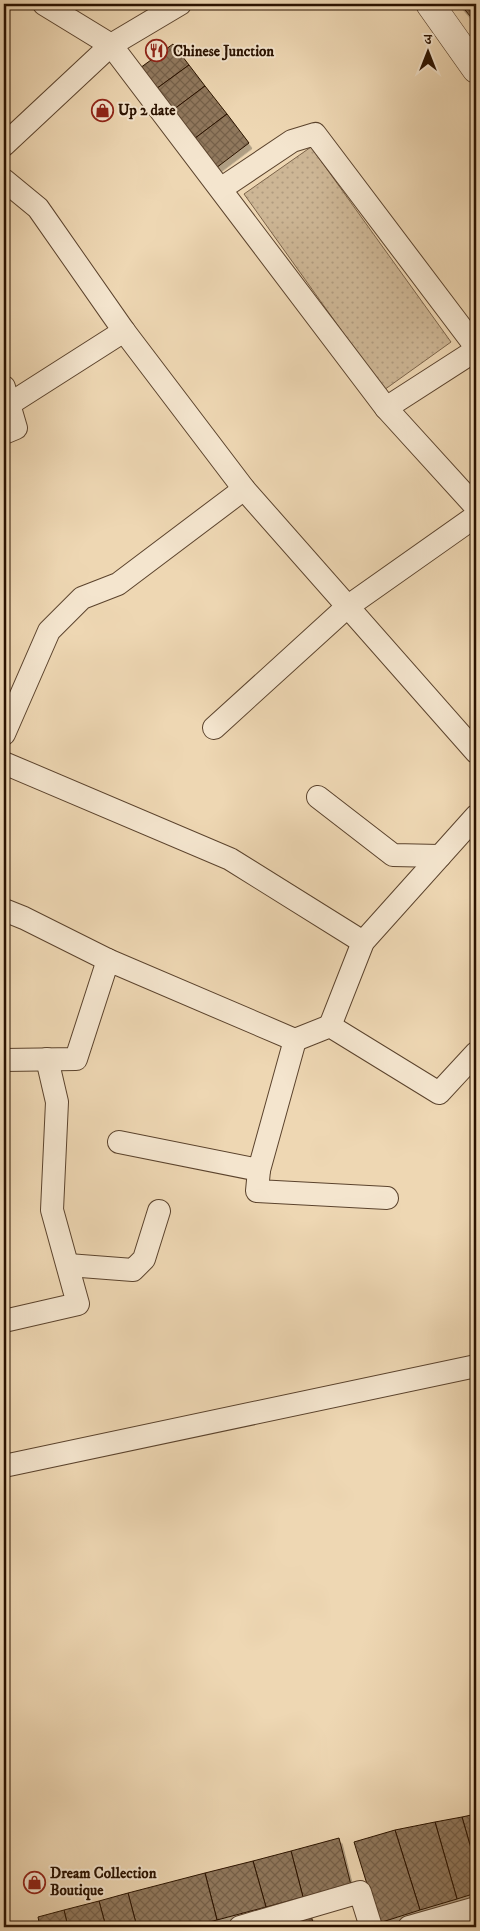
<svg xmlns="http://www.w3.org/2000/svg" width="480" height="1931" font-family="'IM FELL DW Pica','Noto Serif Devanagari',serif">
<defs>
<pattern id="park-dots" width="8" height="8" patternUnits="userSpaceOnUse" patternTransform="scale(1.25)"><rect width="8" height="8" fill="#cdb695"/><path d="M2 2h.1M6 6h.1" fill="none" stroke="#b09b7f" stroke-width="1.8" stroke-linecap="round"/></pattern>
<pattern id="building-cross-hatch" width="8" height="8" patternUnits="userSpaceOnUse" patternTransform="scale(1.25)"><rect width="8" height="8" fill="#90785d"/><path d="M0 0l8 8M0 8l8-8" fill="none" stroke="#76614a"/></pattern>
<filter id="shadow"><feDropShadow dx="3" dy="5.5" stdDeviation="0" flood-color="#0004"/></filter>
</defs>
<rect width="100%" height="100%" fill="#eed7b3"/>
<filter id="stains"><feTurbulence type="fractalNoise" baseFrequency=".004" numOctaves="4"/><feColorMatrix values="0 0 0 0 .2 0 0 0 0 .09 0 0 0 0 .02 0 0 0 .5 -.17"/></filter>
<radialGradient id="worn" r=".72"><stop offset=".6" stop-color="#630" stop-opacity="0"/><stop offset="1" stop-color="#630" stop-opacity=".3"/></radialGradient>
<polygon fill="url(#park-dots)" stroke="#7c644a" points="311,147 451,342 384,390 244,194"/>
<g fill="url(#building-cross-hatch)" stroke="#2a1200" filter="url(#shadow)">
<polygon points="460,4 476,4 476,23"/>
<polygon points="173,44 189,65 156,89 140,68"/>
<polygon points="189,65 205,86 173,110 156,89"/>
<polygon points="205,86 227,114 194,139 173,110"/>
<polygon points="227,114 249,143 216,168 194,139"/>
<polygon points="476,1814 476,1866 462,1817"/>
<polygon points="462,1817 476,1866 476,1893 457,1899 435,1822"/>
<polygon points="435,1822 457,1899 420,1910 395,1830"/>
<polygon points="395,1830 420,1910 379,1923 354,1842"/>
<polygon points="339,1838 351,1885 303,1897 291,1851"/>
<polygon points="291,1851 303,1897 266,1907 253,1861"/>
<polygon points="253,1861 266,1907 217,1920 205,1873"/>
<polygon points="205,1873 217,1920 188,1927 137,1927 128,1893"/>
<polygon points="128,1893 137,1927 106,1927 99,1901"/>
<polygon points="99,1901 106,1927 68,1927 64,1910"/>
<polygon points="64,1910 68,1927 40,1927 38,1917"/>
<polygon points="311,1915 314,1927 269,1927"/>
<polygon points="476,1915 476,1927 463,1927 460,1920"/>
</g>
<g fill="none" stroke-linecap="round" stroke-linejoin="round">
<defs>
<g id="minor">
<polyline points="44,4 111,45 386,408 476,507"/>
<polyline points="4,145 111,45 180,4"/>
<polyline points="4,180 38,208 124,331 244,489 476,752"/>
<polyline points="222,188 292,141 315,134 476,347"/>
<polyline points="4,387 16,428 4,433"/>
<polyline points="8,405 124,331"/>
<polyline points="386,408 476,350"/>
<polyline points="214,728 347,607 476,516"/>
<polyline points="4,734 49,631 82,598 118,584 244,489"/>
<polyline points="4,763 230,859 363,942"/>
<polyline points="318,797 393,855 440,856"/>
<polyline points="4,910 24,918 108,960"/>
<polyline points="330,1026 363,942 476,816"/>
<polyline points="4,1060 76,1059 108,960 295,1040 330,1026 439,1093 476,1053"/>
<polyline points="119,1142 259,1170 295,1040"/>
<polyline points="259,1170 257,1191 387,1198"/>
<polyline points="68,1265 133,1270 144,1259 159,1211"/>
<polyline points="4,1321 78,1304 52,1210 57,1102 47,1059"/>
<polyline points="4,1466 476,1366"/>
<polyline points="240,1927 360,1892 371,1927"/>
<polyline points="409,1927 476,1908"/>
</g>
<polyline id="tertiary" points="430,4 476,69"/>
</defs>
<use href="#minor" stroke="#5b432d" stroke-width="24"/>
<use href="#tertiary" stroke="#5b432d" stroke-width="29"/>
<use href="#minor" stroke="#f4e5ce" stroke-width="22"/>
<use href="#tertiary" stroke="#f4e5ce" stroke-width="28"/>
</g>
<defs>
<symbol id="restaurant-ring" viewBox="-11 -11 22 22"><circle r="9.5" fill="#f4e5ce" stroke="#8f2418" stroke-width="1.5"/><path d="M-5-6h1v4h1v-4h1v4h1v-4h1v5L-1.5 .5V6h-2V.5L-5-1ZM5-6V6H3V1.5H1.5Q1.5-4 5-6Z" fill="#8f2418"/></symbol>
<symbol id="shop-ring" viewBox="-11 -11 22 22"><circle r="9.5" fill="#f4e5ce" stroke="#8f2418" stroke-width="1.5"/><path d="M-5-2.5h2.3a2.7 3.5 0 0 1 5.4 0H5L5.5 6h-11ZM-1.5-2.5h3a1.5 2.3 0 0 0-3 0Z" fill="#8f2418"/></symbol>
</defs>
<g fill-rule="evenodd">
<use href="#restaurant-ring" x="144" y="38" width="25" height="25"/>
<use href="#shop-ring" x="90" y="98" width="25" height="25"/>
<use href="#shop-ring" x="22" y="1870" width="25" height="25"/>
</g>
<g text-anchor="middle" dominant-baseline="central" stroke-width="4" stroke-linejoin="round" paint-order="stroke">
<g font-size="15" font-weight="bold" fill="#2a1200" stroke="#f4e5ce" text-anchor="start">
<text x="173" y="51">Chinese Junction</text>
<text x="118" y="110">Up 2 date</text>
<text x="50" y="1873">Dream Collection<tspan x="50" dy="17">Boutique</tspan></text>
</g>
</g>
<rect width="480" height="1931" fill="none" stroke="#eed7b3" stroke-width="20"/>
<rect x="5" y="5" width="470" height="1921" fill="none" stroke="#2a1200" stroke-width="2.5"/>
<rect x="10" y="10" width="460" height="1911" fill="none" stroke="#2a1200"/>
<g transform="translate(428 52)" stroke="#f4e5ce" stroke-width="4" paint-order="stroke">
<path d="M0-4L9 19L0 12L-9 19Z" fill="#2a1200"/>
<text y="-8" font-size="14" font-weight="bold" text-anchor="middle" fill="#2a1200">उ</text>
</g>
<rect width="100%" height="100%" filter="url(#stains)"/>
<rect width="100%" height="100%" fill="url(#worn)"/>
</svg>
